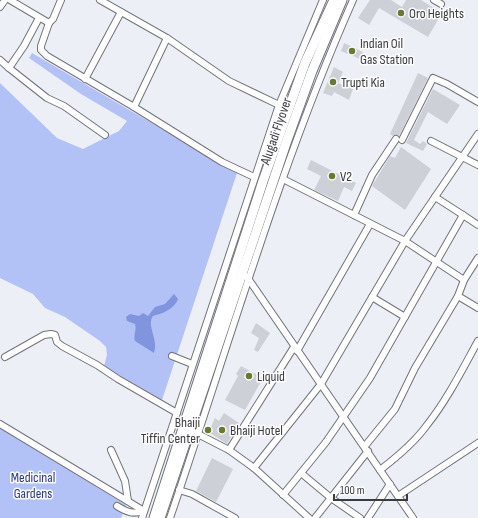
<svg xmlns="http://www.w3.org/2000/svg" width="478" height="518" font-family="'Sofia Sans Condensed',sans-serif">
<rect width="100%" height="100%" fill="#eceff6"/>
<g fill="#b2c2f6">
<polygon points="32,53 237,173 162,400 104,366 107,355 106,347 100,341 65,317 45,308 33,294 0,278 0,83 57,138 83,149 119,131 127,121 81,94 29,58"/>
<polygon points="0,426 126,505 121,518 0,518"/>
</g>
<path fill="#8095dd" d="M174,294L178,299C175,309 161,314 153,316C146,325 159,340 154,353L135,341C133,335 137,330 135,324L127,321L126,317L130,314L139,316L143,313L148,316L155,307L165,304Z"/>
<g fill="#ced0d7">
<polygon points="370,0 391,0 402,7 406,0 421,0 442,13 428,37 379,8 369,25 358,18"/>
<polygon points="344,43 363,52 360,59 341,51"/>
<polygon points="334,67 343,72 338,83 353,89 349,100 334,92 332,96 323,93"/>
<polygon points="418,73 428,78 399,136 393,136 390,134"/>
<polygon points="433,89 460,105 447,124 428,112 414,140 420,144 423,141 427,144 423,151 406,143"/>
<polygon points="401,147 431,169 405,210 372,186 390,156 395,158"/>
<polygon points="311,160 356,183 352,191 344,187 338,201 314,190 321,176 307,169"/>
<polygon points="256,323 270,333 258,352 254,350 259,338 251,333"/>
<polygon points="241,366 263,378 245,410 225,400 238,376 236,374"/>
<polygon points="224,413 239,423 227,444 210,433 205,433 208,425 211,427 215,418 219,421"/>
<polygon points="212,458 233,469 216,502 196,491"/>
</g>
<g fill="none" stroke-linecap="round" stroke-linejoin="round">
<defs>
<g id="minor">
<polyline points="10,0 49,23 53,19 61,0"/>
<polyline points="100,0 167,38 229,81 279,105"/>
<polyline points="434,0 441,4"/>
<polyline points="0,7 5,0"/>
<polyline points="49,23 41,46 41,50 47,56 134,107 222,162 254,177"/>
<polyline points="0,60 9,68 24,46 39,18"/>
<polyline points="9,68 47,98 64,106 105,135"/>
<polyline points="85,79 121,12"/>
<polyline points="134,107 167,38"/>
<polyline points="402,140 433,78 447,84 478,102"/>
<polyline points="431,141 478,165"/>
<polyline points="283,179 405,241 478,134"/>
<polyline points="354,215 372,175 396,139"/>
<polyline points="463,215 478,225"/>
<polyline points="247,277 413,518"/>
<polyline points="464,280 478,258"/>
<polyline points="372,297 405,317"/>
<polyline points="297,351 370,224"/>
<polyline points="172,356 192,364"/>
<polyline points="5,357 44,335 51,334 55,335 57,342 62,346 97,365 118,379 177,413"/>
<polyline points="0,424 144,511"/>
<polyline points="190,430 229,450 254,468 309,518"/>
<polyline points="365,446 395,409 415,368 458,296"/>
<polyline points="111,450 125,481 128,501"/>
<polyline points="229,450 294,347"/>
<polyline points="254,468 321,384 405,241 464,280 458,296 478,308"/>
<path d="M380,470C397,457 415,442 427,425C447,400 462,370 478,341"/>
<polyline points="301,473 331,498 360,518"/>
<polyline points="179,490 192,494 235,518"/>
<polyline points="283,495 326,442 370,378 463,215 435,197"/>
<polyline points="398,496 478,443"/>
<path d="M117,506C125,511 133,515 142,511"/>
<polyline points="142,518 279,105 323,0"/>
<path d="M170,518C229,345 279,167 353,0"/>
<polyline points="315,518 368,451"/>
<polyline points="368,518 390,484"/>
</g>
<g id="highway">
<polyline points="154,518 263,181 305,63 334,0"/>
<polyline points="160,518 286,143 312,71 342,0"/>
</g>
</defs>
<use href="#minor" stroke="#72747a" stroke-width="8"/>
<use href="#highway" stroke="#72747a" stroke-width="11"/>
<use href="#minor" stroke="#fff" stroke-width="6"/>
<use href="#highway" stroke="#fff" stroke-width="9"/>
</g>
<g fill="#697b2b" stroke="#fcfcfe" stroke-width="1.5">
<circle cx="401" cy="13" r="4"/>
<circle cx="352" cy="51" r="4"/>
<circle cx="333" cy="82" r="4"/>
<circle cx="332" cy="176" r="4"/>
<circle cx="249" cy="376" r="4"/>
<circle cx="208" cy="430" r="4"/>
<circle cx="222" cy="430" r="4"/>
</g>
<g text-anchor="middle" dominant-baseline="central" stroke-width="3" stroke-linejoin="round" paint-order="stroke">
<g font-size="14" fill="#3b3c3e" stroke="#fcfcfe" text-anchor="start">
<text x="409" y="13">Oro Heights</text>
<text x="360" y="43">Indian Oil<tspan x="360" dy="16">Gas Station</tspan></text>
<text x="341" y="82">Trupti Kia</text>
<text x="340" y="176">V2</text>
<text x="257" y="376">Liquid</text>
<text x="200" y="422" text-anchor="end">Bhaiji<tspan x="200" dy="16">Tiffin Center</tspan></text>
<text x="230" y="430">Bhaiji Hotel</text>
</g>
<g font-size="14" fill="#3b3c3e" stroke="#fcfcfe">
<text transform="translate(276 131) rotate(-71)">Alugadi Flyover</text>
</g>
<g font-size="14" fill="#273589" stroke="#fcfcfe">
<text x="33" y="477">Medicinal<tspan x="33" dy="16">Gardens</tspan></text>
</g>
</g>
<path d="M334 494v6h73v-6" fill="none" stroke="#3b3c3e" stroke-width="2"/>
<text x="340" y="494" font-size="12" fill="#3b3c3e" stroke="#fcfcfe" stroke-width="3" paint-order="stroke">100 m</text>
</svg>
